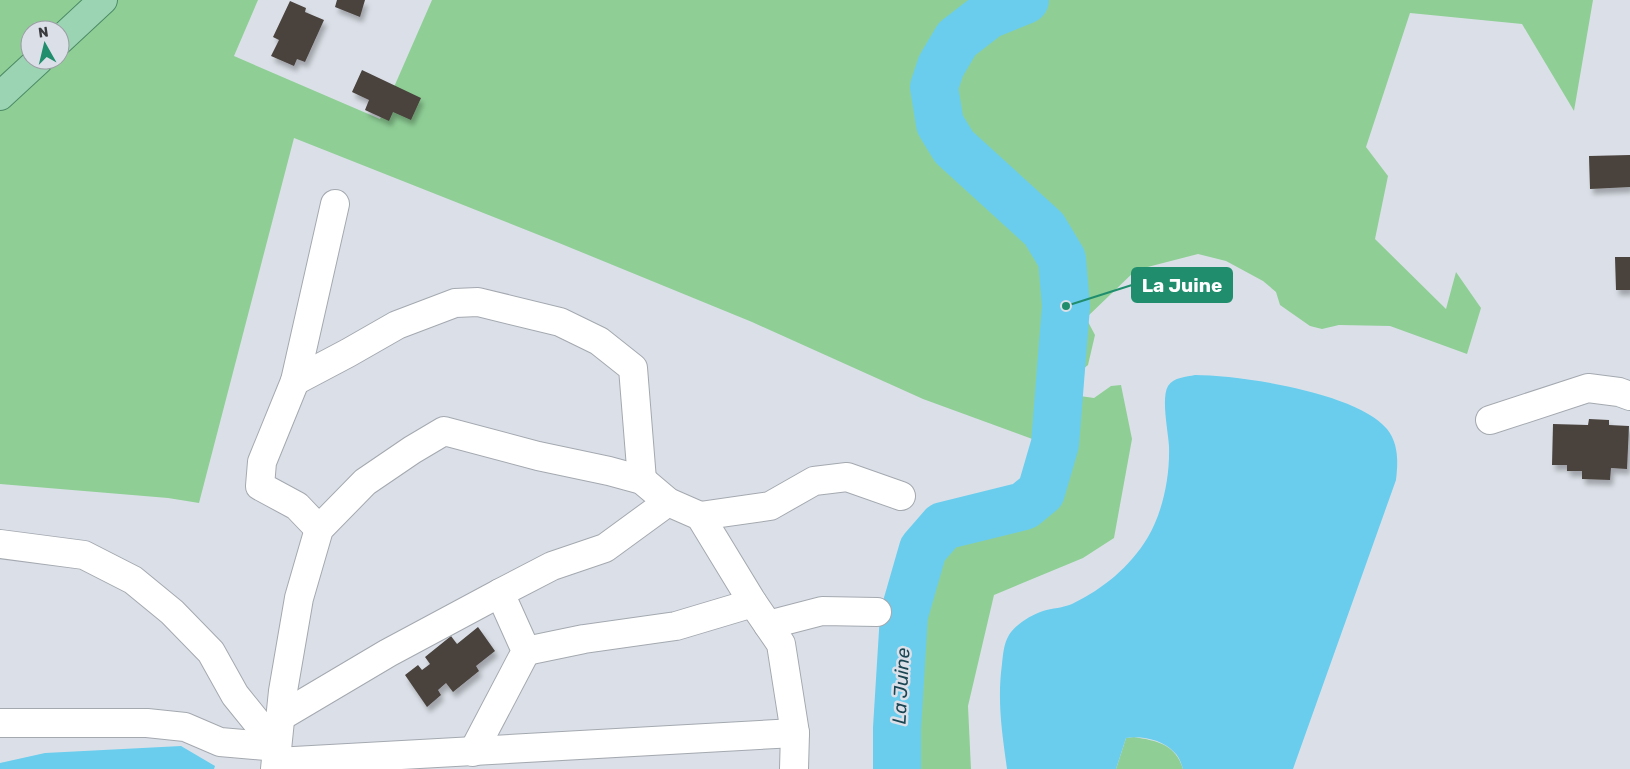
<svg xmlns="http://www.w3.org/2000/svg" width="1630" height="769" font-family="Rubik,sans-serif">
<defs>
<filter id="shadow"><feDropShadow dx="3" dy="5.5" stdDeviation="2.5" flood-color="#0004"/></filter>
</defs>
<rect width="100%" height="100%" fill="#dbe0e8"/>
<g fill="#8fcf96" fill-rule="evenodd">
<path d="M0,0H258L234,56L380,119L432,0H1593L1574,111L1522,24L1410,13L1366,147L1388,176L1375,239L1446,309L1456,272L1481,308L1467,354L1390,326L1339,325L1322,329L1310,326L1280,305L1276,292L1263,281L1226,261L1198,254L1136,270L1086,318L1095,335L1088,365L1072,378L1073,395L1094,398L1111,386L1121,385L1132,439L1114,538L1083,558L994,595L968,706L971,769H878V729L897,728L906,603L922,551L941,527L1023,506L1040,492L1054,447L923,399L752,322L559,243L294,138L199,503L168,498L0,484ZM30,30H60V60H30Z"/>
<path d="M1134,737C1158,741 1175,744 1183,769H1116L1126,738Z"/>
</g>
<g fill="#6acdee">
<path d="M1195,375C1241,375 1358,393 1387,429C1399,444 1398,463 1396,480L1293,769H1183C1181,763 1179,756 1174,752C1164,740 1141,735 1126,738L1116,769H1007C1002,732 997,701 1002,664C1003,654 1004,643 1009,635C1016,624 1031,615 1043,611C1052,608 1063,608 1072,604C1103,589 1130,567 1148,537C1163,511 1170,477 1169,446C1168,431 1161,398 1168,386C1174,377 1186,377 1195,375Z"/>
<polygon points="181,746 215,766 214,769 0,769 0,763 45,753"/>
</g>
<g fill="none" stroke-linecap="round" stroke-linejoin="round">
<polyline stroke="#6acdee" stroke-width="48" points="897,769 897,728 904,615 923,549 943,526 1024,506 1041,492 1055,444 1066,306 1062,259 1044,229 954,147 940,124 934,87 941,66 957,39 988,15 1025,0"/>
</g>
<g fill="#4a423e" filter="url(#shadow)">
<polygon points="337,0 365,0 360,17 335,7"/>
<polygon points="290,1 306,8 305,12 324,20 305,62 297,59 294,66 271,56 279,40 273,37"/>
<polygon points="362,70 421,98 411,120 393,112 389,121 365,110 369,100 352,92"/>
<polygon points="1630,155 1630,187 1590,189 1589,156"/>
<polygon points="1615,257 1630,257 1630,290 1616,290"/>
<polygon points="1589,419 1609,420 1609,425 1629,426 1627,469 1611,468 1610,480 1582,479 1582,471 1567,471 1567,465 1552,465 1553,424 1588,425"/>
<polygon points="478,627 495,651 476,666 479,671 453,692 446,683 438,690 441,695 427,707 405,675 418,665 422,670 430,664 425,657 451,636 457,644"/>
</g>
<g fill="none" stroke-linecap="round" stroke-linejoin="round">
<defs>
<g id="minor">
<polyline points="295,381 348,353 397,325 455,303 478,302 560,322 599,341 633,368 642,480"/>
<polyline points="1490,420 1588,388 1619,392 1630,396"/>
<polyline points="700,516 770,506 814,481 847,477 901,496"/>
<polyline points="319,529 297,506 260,486 262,462 295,381 335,204"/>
<polyline points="0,544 84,555 133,580 172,612 211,652 235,695 277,747"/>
<polyline points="768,625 822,611 877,612"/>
<polyline points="526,651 584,639 676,626 753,603"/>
<polyline points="280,717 388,653 500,593"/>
<polyline points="0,723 147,723 185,727 220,742 277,747"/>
<polyline points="473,752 526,651 500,593 552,566 605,548 668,502"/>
<polyline points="276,762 795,733"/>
<polyline points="275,769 283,691 299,598 319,529 365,482 412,450 444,431 538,456 609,471 642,480 668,502 700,516 753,603 781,644 795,733 794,769"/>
</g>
<g id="major">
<polyline points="60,40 103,0"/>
<polyline points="0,96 39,60"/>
</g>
</defs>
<use href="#minor" stroke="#a4a9b0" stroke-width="30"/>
<use href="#major" stroke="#4d8b67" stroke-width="30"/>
<use href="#minor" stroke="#fff" stroke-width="28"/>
<use href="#major" stroke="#9bd4b2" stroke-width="28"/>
</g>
<g text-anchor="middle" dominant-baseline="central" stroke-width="5" stroke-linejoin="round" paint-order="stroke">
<g font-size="19" font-style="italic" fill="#1a4654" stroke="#dbe0e8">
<text transform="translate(901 686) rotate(-87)">La Juine</text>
</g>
</g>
<path fill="none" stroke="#208e6d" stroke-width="2" d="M1066 306L1132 285"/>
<circle fill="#208e6d" stroke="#dbe0e8" stroke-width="2" cx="1066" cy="306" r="5"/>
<rect fill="#208e6d" stroke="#208e6d" stroke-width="2" x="1132" y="268" width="100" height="34" rx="5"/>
<g font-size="19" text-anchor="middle" font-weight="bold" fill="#fff">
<text x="1182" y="292">La Juine</text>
</g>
<g transform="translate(45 45) rotate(352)"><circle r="24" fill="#dbe0e8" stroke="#9a9ea4"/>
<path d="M0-4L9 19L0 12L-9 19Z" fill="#208e6d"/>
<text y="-8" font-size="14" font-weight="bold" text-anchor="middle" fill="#383a3d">N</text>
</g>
</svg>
